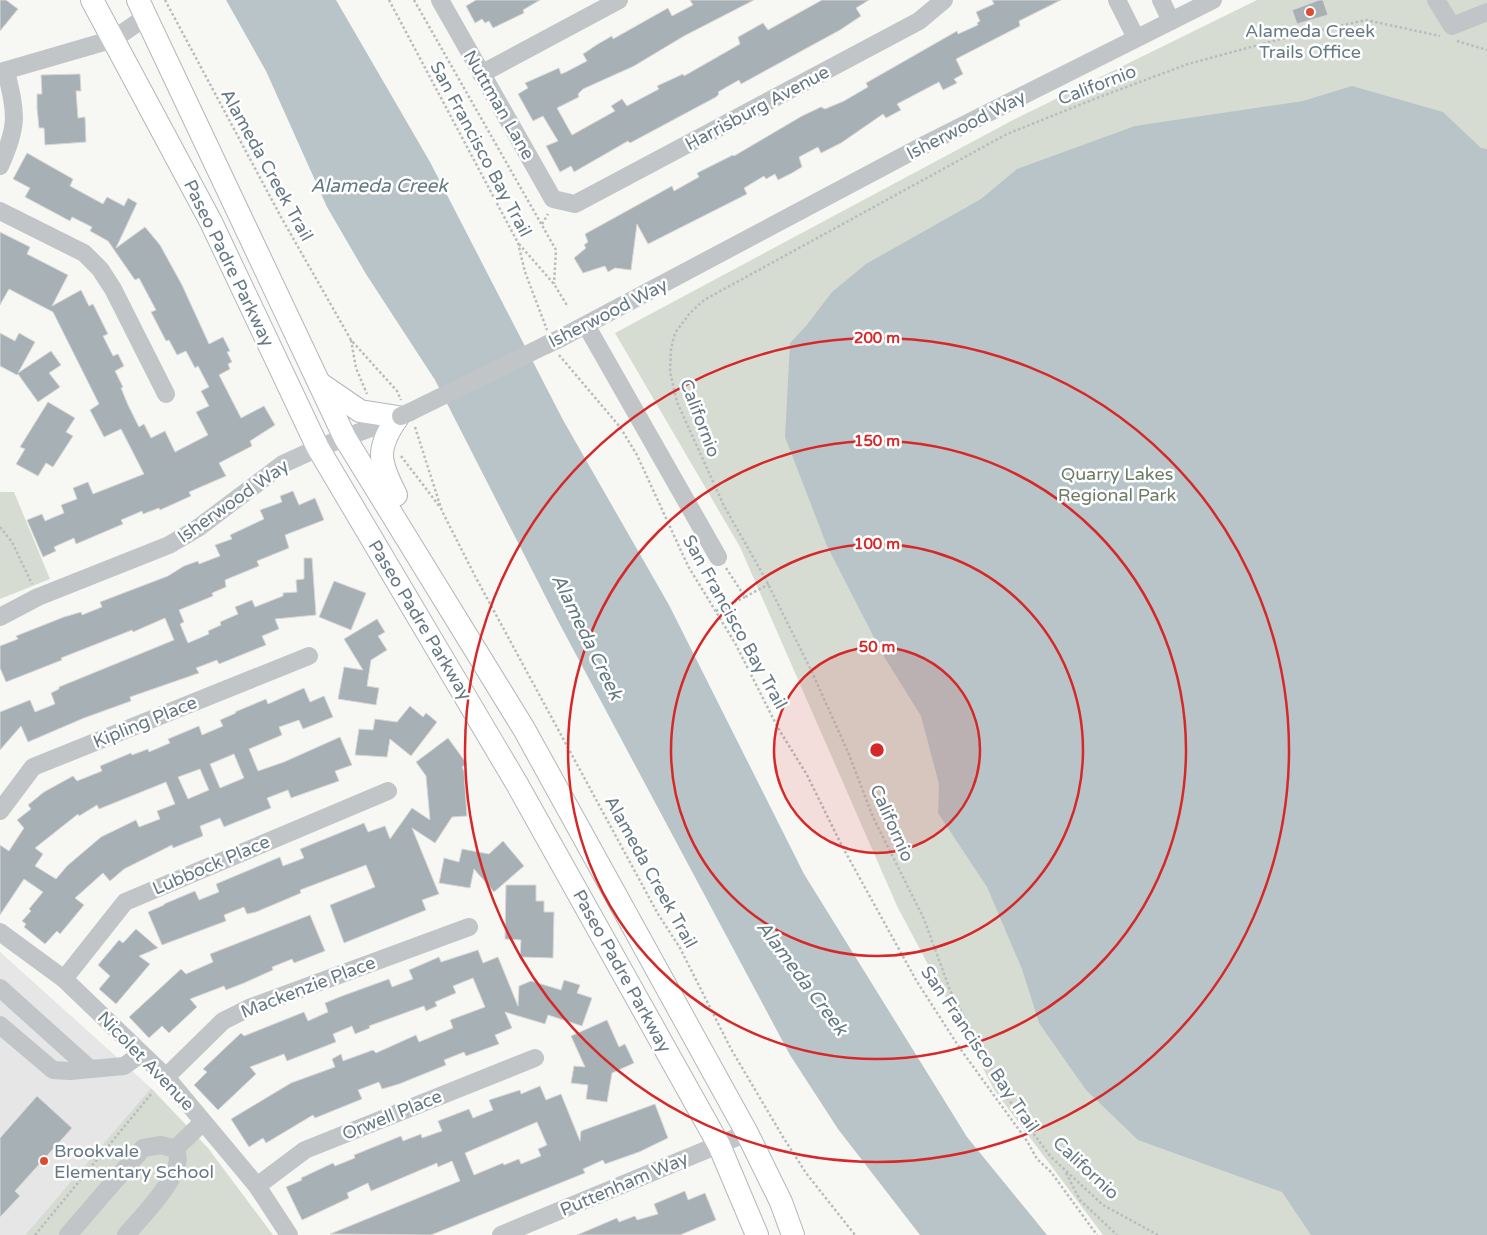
<svg xmlns="http://www.w3.org/2000/svg" width="1487" height="1235" font-family="'Varela Round',sans-serif">
<rect width="100%" height="100%" fill="#f7f7f4"/>
<polygon fill="#e5e6e5" points="0,952 151,1088 25,1235 0,1235"/>
<g fill="#d7dcd3">
<polygon points="1257,0 1487,0 1487,1235 1103,1235 995,1091 897,906 740,547 615,333 1013,120"/>
<polygon points="0,492 14,492 50,579 0,599"/>
<polygon points="151,1088 208,1148 273,1235 25,1235"/>
</g>
<g fill="#b8c4c7">
<polygon points="226,0 336,0 430,162 563,420 669,605 804,874 967,1137 1047,1235 920,1235 838,1129 790,1055 557,619 435,380 366,274 327,207 266,71"/>
<polygon points="1352,86 1443,112 1481,148 1487,149 1487,1235 1311,1235 1282,1192 1138,1140 1086,1090 1039,1023 1022,969 987,887 938,813 939,784 921,716 883,655 827,546 785,437 790,343 806,326 832,292 866,264 981,199 1017,169 1135,126 1303,101"/>
</g>
<g fill="#a7b0b5" stroke="#d9d8d7" fill-rule="evenodd">
<polygon points="0,0 6,0 18,9 0,31"/>
<polygon points="476,0 540,0 523,10 524,13 493,28 489,21 485,23 482,19 475,23 466,6"/>
<polygon points="690,0 754,0 684,36 634,66 583,89 578,94 579,97 557,108 572,135 615,111 611,106 622,99 627,106 659,89 657,86 683,74 684,76 740,44 738,37 763,23 768,30 822,0 869,0 856,8 861,16 840,30 741,84 739,80 718,92 719,94 716,97 630,143 628,141 574,172 571,166 560,172 546,146 558,141 543,116 533,121 518,94 528,88 525,83 559,68 561,74 566,72 587,61 583,54 598,44 612,36 613,39 668,8 672,16 693,5"/>
<polygon points="992,0 1061,0 1019,21 1020,26 956,59 963,74 954,79 957,83 943,90 939,82 897,104 901,110 886,118 883,114 841,143 821,153 818,147 799,157 802,167 792,173 778,180 775,174 766,179 764,176 744,188 747,194 648,244 637,224 631,270 615,268 608,272 605,266 583,273 574,258 586,248 584,245 588,242 585,234 672,186 674,191 699,177 697,173 733,155 734,156 802,116 821,107 825,109 844,101 868,87 866,83 957,31 958,34 978,25 977,23 980,21 976,12 994,4"/>
<polygon points="1319,0 1323,0 1328,15 1297,24 1292,10"/>
<polygon points="80,74 81,91 76,91 78,118 85,117 86,142 45,145 44,128 39,128 37,108 37,94 42,94 41,75"/>
<polygon points="27,153 73,179 70,186 103,204 107,197 124,206 128,198 137,203 116,248 145,227 160,245 182,285 209,344 223,337 230,351 227,352 232,362 228,364 230,369 219,375 241,418 264,406 275,425 250,441 252,446 219,463 226,476 189,492 191,496 160,510 159,508 143,514 142,511 121,520 123,524 76,544 74,538 54,547 56,551 43,557 27,520 42,514 45,521 64,513 61,505 77,499 73,488 88,482 93,494 144,474 121,429 104,437 90,410 99,404 53,312 9,289 0,305 0,232 30,247 27,254 68,275 52,306 81,290 89,306 93,304 108,334 103,336 113,356 118,354 124,366 115,371 123,387 121,388 128,405 139,427 144,424 151,438 165,431 175,452 208,435 196,412 209,406 201,391 209,387 198,366 195,368 186,351 177,355 169,340 166,341 151,312 156,310 139,278 135,280 108,241 90,231 92,227 72,217 70,221 25,197 30,188 13,179"/>
<polygon points="0,333 15,341 19,333 35,342 18,373 51,351 61,365 49,373 60,387 38,402 18,374 17,375 0,366"/>
<polygon points="48,402 75,418 66,432 73,436 53,467 46,463 38,476 16,464 25,449 20,447"/>
<polygon points="293,491 299,505 315,498 324,520 285,535 289,548 257,561 259,566 225,580 226,587 212,593 213,596 179,610 184,622 180,624 188,643 209,634 208,631 221,625 220,622 238,614 235,607 252,600 255,607 283,596 283,593 297,592 296,580 304,579 304,558 312,558 316,615 275,619 279,629 262,636 266,645 219,664 217,660 196,668 199,673 130,697 131,701 84,718 28,742 21,726 0,750 0,712 30,700 35,712 55,704 51,693 59,689 59,687 174,640 165,618 133,632 132,630 61,658 62,660 6,682 0,668 0,646 18,639 16,636 64,617 81,612 82,615 102,607 100,602 168,576 184,566 198,561 199,564 220,556 215,545 232,539 230,535 264,519 260,510 282,502 280,496"/>
<polygon points="334,581 366,593 351,630 319,617"/>
<polygon points="377,619 385,632 378,636 387,650 371,660 367,686 379,688 376,705 338,699 344,667 363,670 344,639"/>
<path d="M304,688L310,702L324,696L333,717L303,729L299,720L279,727L282,735L249,749L258,771L284,762L340,737L352,765L335,771L339,781L291,798L288,790L267,798L271,808L224,827L220,818L200,826L203,836L173,848L172,845L124,869L110,881L103,873L75,898L84,905L60,934L57,931L45,944L24,927L26,924L22,921L31,911L29,909L43,892L24,879L0,915V845L9,851L24,828L17,820L31,809L28,805L44,792L73,776L77,781L102,771L100,766L131,753L132,755L148,749L149,752L170,743L168,739L199,726L202,735L223,726L220,720L236,713L235,712L266,699L268,704ZM234,754L244,778L220,788L210,764ZM200,769L209,790L188,799L178,777ZM166,782L175,804L157,811L160,819L139,827L136,820L101,837L67,866L56,879L35,866L43,854L35,848L78,814L79,816L97,805L99,809Z"/>
<polygon points="410,706 423,717 426,713 437,722 411,756 390,739 387,757 355,755 359,729 373,730 375,719 397,722"/>
<polygon points="448,738 467,764 462,767 464,771 467,816 452,817 435,843 412,828 439,894 422,900 426,910 344,943 330,905 375,887 366,865 300,890 301,893 256,912 247,914 244,907 224,915 226,921 162,945 148,912 164,905 164,904 195,891 199,900 219,892 216,884 280,857 283,866 304,858 300,849 364,823 368,832 385,826 390,839 412,808 430,820 426,776 416,762"/>
<polygon points="503,841 524,866 494,892 474,869 470,888 439,883 444,858 459,862 462,849 489,854"/>
<polygon points="506,885 536,885 536,901 544,901 544,912 554,912 553,958 520,957 521,940 505,939"/>
<polygon points="310,915 325,951 294,963 292,959 272,967 273,970 244,983 226,990 224,986 190,999 197,1007 169,1033 162,1026 149,1038 129,1017 181,969 186,974 213,962 210,954"/>
<polygon points="136,929 158,948 139,956 150,964 116,1004 99,989 110,976 98,965 119,940 123,943"/>
<polygon points="478,950 483,963 498,957 518,1006 519,986 531,981 561,990 564,980 580,985 577,993 592,998 582,1026 548,1015 545,1024 505,1012 512,1028 495,1035 499,1044 466,1056 464,1052 444,1060 446,1065 399,1084 382,1089 379,1082 358,1090 362,1099 315,1118 313,1115 266,1143 263,1138 249,1147 231,1119 291,1083 335,1067 332,1059 341,1054 343,1061 373,1050 376,1053 416,1035 419,1042 453,1028 450,1020 485,1007 473,978 453,986 456,993 435,1002 437,1006 426,1011 424,1006 369,1026 370,1028 355,1034 352,1026 333,1034 336,1042 287,1061 284,1054 250,1067 256,1074 218,1110 194,1085 207,1072 203,1069 241,1033 244,1036 304,1012 308,1021 328,1012 325,1003 342,996 389,979 392,987 413,979 409,970 439,957 441,962"/>
<polygon points="607,1020 619,1047 625,1044 634,1063 612,1073 607,1102 586,1099 588,1085 571,1083 574,1066 585,1067 571,1036"/>
<path d="M540,1086L546,1100L561,1094L580,1141L581,1131L655,1104L668,1138L639,1152L605,1164L603,1160L583,1169L585,1173L431,1235L330,1234L460,1181L452,1161L438,1167L437,1163L371,1191L368,1183L347,1193L349,1198L302,1220L286,1187L302,1180L301,1178L333,1163L335,1166L355,1158L354,1155L401,1136L403,1141L421,1134L422,1138L442,1131L438,1121L469,1109L473,1118L493,1110L489,1100L520,1090L521,1094ZM537,1122L547,1145L538,1149L541,1156L521,1164L519,1159L504,1165L503,1163L474,1175L465,1153Z"/>
<polygon points="37,1096 72,1128 15,1191 20,1196 0,1217 0,1138"/>
<polygon points="685,1191 688,1200 705,1193 716,1220 680,1235 577,1235 617,1218 619,1222 635,1216 637,1220 658,1214 654,1204"/>
</g>
<g fill="none" stroke-linecap="round" stroke-linejoin="round">
<defs>
<g id="major">
<polyline points="92,0 211,222 318,448 517,784 719,1145 757,1235"/>
<polyline points="138,0 345,438 524,729 747,1133 781,1202 793,1235"/>
<path d="M322,385L360,411L398,417C375,449 379,462 396,495"/>
</g>
</defs>
<use href="#major" stroke="#b2b7bb" stroke-width="24"/>
<g stroke="#b9bcbe" stroke-width="2.5" stroke-dasharray="2.5 2.5" stroke-linecap="butt">
<polyline points="165,0 281,217 351,340 397,391 401,400"/>
<polyline points="389,0 518,243 525,272 547,330"/>
<polyline points="414,0 556,250 554,284"/>
<polyline points="1457,41 1487,50"/>
<polyline points="542,224 548,214"/>
<polyline points="519,244 554,284 568,307"/>
<polyline points="351,340 356,368 367,394"/>
<polyline points="559,355 620,427 637,455 688,566 735,643 778,728 807,775 842,846 916,980 959,1047 1027,1141 1037,1159 1051,1172 1097,1235"/>
<polyline points="415,427 442,511 475,576 658,914 680,948 731,1049 783,1137 806,1173 855,1235"/>
<polyline points="401,456 440,507"/>
<polyline points="0,527 12,542 32,584"/>
<polyline points="726,568 745,597 769,584"/>
<polyline points="716,611 745,597"/>
<polyline points="1066,1173 1080,1200 1117,1235"/>
<polyline points="35,1235 152,1093"/>
<polyline points="1158,1235 1103,1205 1050,1156 1006,1096 950,990 924,919 873,817 848,752 811,670 765,578 724,506 677,402 670,372 671,349 675,333 690,313 704,300 1007,134 1097,98 1188,64 1277,40 1366,20 1440,36"/>
</g>
<g stroke="#c1c5c8" stroke-width="18">
<polyline points="440,0 553,199 575,204 919,21 944,0"/>
<polyline points="1117,0 1136,38"/>
<polyline points="1161,0 1171,21"/>
<polyline points="1436,0 1452,26 1487,12"/>
<polyline points="0,72 114,39 147,16"/>
<polyline points="481,74 619,0"/>
<path d="M0,166C19,124 16,114 6,71"/>
<polyline points="0,211 84,253 100,269 113,289 166,394"/>
<polyline points="586,325 718,557"/>
<polyline points="559,339 926,144 1213,0"/>
<polyline points="410,412 546,345"/>
<polyline points="0,617 38,597 169,545 198,528 283,464 318,448 399,417"/>
<polyline points="0,811 33,767 309,656"/>
<polyline points="0,932 64,979 166,1077 257,1186 289,1235"/>
<polyline points="64,979 125,902 388,791"/>
<polyline points="0,988 90,1069"/>
<polyline points="0,1025 53,1070 70,1071 124,1066 141,1054"/>
<polyline points="166,1077 223,1021 249,1008 469,927"/>
<polyline points="175,1149 203,1122"/>
<polyline points="257,1186 305,1150 535,1058"/>
<path d="M68,1235L143,1148L161,1145L175,1149C190,1170 139,1219 126,1235"/>
<polyline points="501,1235 747,1133"/>
</g>
<use href="#major" stroke="#fff" stroke-width="22"/>
<g stroke="#c1c5c8" stroke-width="18">
<polyline points="546,345 559,339"/>
<polyline points="401,416 410,412"/>
</g>
</g>
<circle cx="877" cy="750" r="103" fill="#d62828" fill-opacity=".12"/>
<g fill="none" stroke="#d62828" stroke-width="2.5">
<circle cx="877" cy="750" r="103"/>
<circle cx="877" cy="750" r="206"/>
<circle cx="877" cy="750" r="309"/>
<circle cx="877" cy="750" r="412"/>
</g>
<g fill="#db4c30" stroke="#fff" stroke-width="2">
<circle cx="1310" cy="12" r="5"/>
<circle cx="44" cy="1161" r="5"/>
</g>
<g text-anchor="middle" dominant-baseline="central" stroke-width="5" stroke-linejoin="round" paint-order="stroke">
<g font-size="18" fill="#677984" stroke="#fff">
<text x="1310" y="31">Alameda Creek<tspan x="1310" dy="21">Trails Office</tspan></text>
<text x="54" y="1151" text-anchor="start">Brookvale<tspan x="54" dy="21">Elementary School</tspan></text>
</g>
<g font-size="18" fill="#677984" stroke="#fff">
<text transform="translate(1097 85) rotate(-21)">Californio</text>
<text transform="translate(499 105) rotate(60)">Nuttman Lane</text>
<text transform="translate(757 108) rotate(-28)">Harrisburg Avenue</text>
<text transform="translate(966 125) rotate(-27)">Isherwood Way</text>
<text transform="translate(481 149) rotate(62)">San Francisco Bay Trail</text>
<text transform="translate(267 165) rotate(61)">Alameda Creek Trail</text>
<text transform="translate(229 263) rotate(64)">Paseo Padre Parkway</text>
<text transform="translate(608 313) rotate(-27)">Isherwood Way</text>
<text transform="translate(700 418) rotate(69)">Californio</text>
<text transform="translate(233 501) rotate(-35)">Isherwood Way</text>
<text transform="translate(420 620) rotate(59)">Paseo Padre Parkway</text>
<text transform="translate(735 622) rotate(61)">San Francisco Bay Trail</text>
<text transform="translate(145 722) rotate(-22)">Kipling Place</text>
<text transform="translate(892 823) rotate(66)">Californio</text>
<text transform="translate(211 865) rotate(-23)">Lubbock Place</text>
<text transform="translate(651 872) rotate(61)">Alameda Creek Trail</text>
<text transform="translate(622 971) rotate(61)">Paseo Padre Parkway</text>
<text transform="translate(308 987) rotate(-21)">Mackenzie Place</text>
<text transform="translate(980 1049) rotate(56)">San Francisco Bay Trail</text>
<text transform="translate(146 1061) rotate(46)">Nicolet Avenue</text>
<text transform="translate(392 1115) rotate(-22)">Orwell Place</text>
<text transform="translate(1086 1168) rotate(43)">Californio</text>
<text transform="translate(624 1184) rotate(-23)">Puttenham Way</text>
</g>
<g font-size="18" fill="#6c7b66" stroke="#fff">
<text x="1117" y="474">Quarry Lakes<tspan x="1117" dy="21">Regional Park</tspan></text>
</g>
<g font-size="19" font-style="italic" fill="#637a7f" stroke="#fff">
<text x="379" y="186">Alameda Creek</text>
<text transform="translate(587 637) rotate(64)">Alameda Creek</text>
<text transform="translate(802 978) rotate(53)">Alameda Creek</text>
</g>
</g>
<circle cx="877" cy="750" r="8" fill="#d62828" stroke="#fff" stroke-width="2.5"/>
<g font-size="15" text-anchor="middle" font-weight="bold" fill="#d62828" stroke="#fff" stroke-width="5" stroke-linejoin="round" paint-order="stroke">
<text x="877" y="343">200 m</text>
<text x="877" y="446">150 m</text>
<text x="877" y="549">100 m</text>
<text x="877" y="652">50 m</text>
</g>
</svg>
